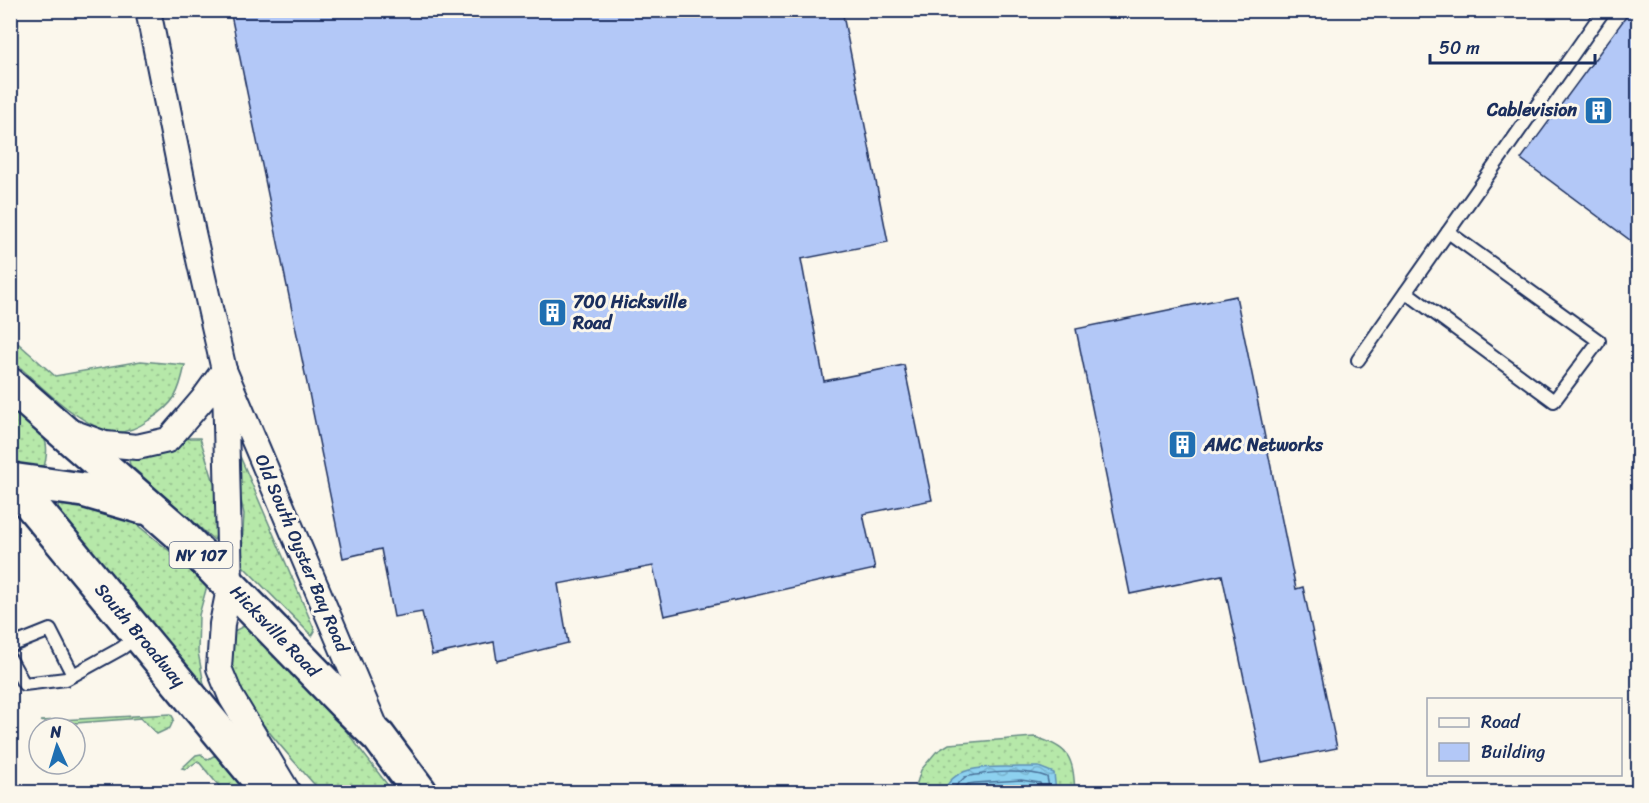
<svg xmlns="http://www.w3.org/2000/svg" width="1649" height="803" font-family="Sriracha,sans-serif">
<defs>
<pattern id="grass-dots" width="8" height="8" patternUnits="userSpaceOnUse" patternTransform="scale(1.5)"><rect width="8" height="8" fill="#b6e8a9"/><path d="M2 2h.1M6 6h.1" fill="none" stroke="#9cc794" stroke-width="1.8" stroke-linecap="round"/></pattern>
<pattern id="water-waves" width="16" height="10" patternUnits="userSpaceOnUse" patternTransform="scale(1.5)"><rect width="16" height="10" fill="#8dd1ef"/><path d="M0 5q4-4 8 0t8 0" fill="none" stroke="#79b4cf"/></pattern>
</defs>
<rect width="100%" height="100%" fill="#fbf7ec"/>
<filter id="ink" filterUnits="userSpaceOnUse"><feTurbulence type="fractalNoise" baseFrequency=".0167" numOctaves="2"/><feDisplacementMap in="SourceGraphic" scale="12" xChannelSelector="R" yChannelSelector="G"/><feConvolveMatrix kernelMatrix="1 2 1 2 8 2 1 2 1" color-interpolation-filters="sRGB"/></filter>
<g filter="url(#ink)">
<g fill="url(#grass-dots)" stroke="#688c84" stroke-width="1.5">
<path d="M11,337L55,376L141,361L185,365C179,393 175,404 149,420C139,427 128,433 115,432C82,429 35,381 11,359Z"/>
<path d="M10,403C36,426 55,433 43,470L25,469L11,453Z"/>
<polygon points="190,438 200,438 215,486 221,525 214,540 130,465 129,461 131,457"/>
<polygon points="236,447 315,631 312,636 241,564 244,514 232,458"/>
<polygon points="60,501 121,512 208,582 199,615 198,652 205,690 57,510"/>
<path d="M244,626L253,628L327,706L393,792H321C294,760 224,691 228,648C228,642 232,636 234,631Z"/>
<path d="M171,714L174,719L170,728L157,734L141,718L63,724L65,728C56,728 50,723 41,721Z"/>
<path d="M1034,737C1070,747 1073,757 1075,792H914L921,770L936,752L949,744Z"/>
<polygon points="201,754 207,760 215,755 246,792 224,792 198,761 186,769 182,768 196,755"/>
</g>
<path fill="url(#water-waves)" stroke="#5f90b5" stroke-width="1.5" d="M1020,767H1039L1054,773L1056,792H944C954,762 995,768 1020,767Z"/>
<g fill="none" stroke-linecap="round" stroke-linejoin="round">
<g stroke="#497098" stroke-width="1.5">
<path d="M950,792L965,777C987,772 1027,769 1047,777L1050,792"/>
<polyline points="960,792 968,784 975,783 1021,780 1040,783 1042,792"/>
<polyline points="973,792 1031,790 1033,792"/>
</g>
</g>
<g fill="#b3c8f7" stroke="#1b2f5e" stroke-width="1.5">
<polygon points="230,10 842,10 888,242 801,259 824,381 904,365 932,500 863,514 875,569 664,616 653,566 558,584 568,643 497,661 494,642 432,655 422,612 394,617 381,549 343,558"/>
<polygon points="1631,10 1638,10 1638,246 1521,159"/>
<polygon points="1236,296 1296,589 1303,587 1337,748 1262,763 1222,575 1130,594 1076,329"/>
</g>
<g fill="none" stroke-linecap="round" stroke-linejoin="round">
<defs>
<g id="lane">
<polyline points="1406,292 1554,401 1599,341 1448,232"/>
<polyline points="1358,360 1604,10"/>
<polyline points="10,646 50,630 73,675"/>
<polyline points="10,659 24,684 66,679 122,648 137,636"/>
</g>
<g id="street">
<polyline points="148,10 193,233 224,370 376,728"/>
<polyline points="225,384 230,584 222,624 219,668 231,697 288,792"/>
<polyline points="69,431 105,444 137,447 168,440 203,399 224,370"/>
</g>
<g id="primary">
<polyline points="10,385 178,532 344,703 379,737 420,792"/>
<polyline points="10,479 269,792"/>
<polyline points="11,480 83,490 142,507"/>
</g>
</defs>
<use href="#lane" stroke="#1b2f5e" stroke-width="16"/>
<use href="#street" stroke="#1b2f5e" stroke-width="28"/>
<use href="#primary" stroke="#1b2f5e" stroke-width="38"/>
<use href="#lane" stroke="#fbf7ec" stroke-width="12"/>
<use href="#street" stroke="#fbf7ec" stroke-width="24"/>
<use href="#primary" stroke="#fbf7ec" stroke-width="33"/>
</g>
</g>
<defs>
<symbol id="building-square" viewBox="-11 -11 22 22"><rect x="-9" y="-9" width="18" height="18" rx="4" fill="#1f6fb2" stroke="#fbf7ec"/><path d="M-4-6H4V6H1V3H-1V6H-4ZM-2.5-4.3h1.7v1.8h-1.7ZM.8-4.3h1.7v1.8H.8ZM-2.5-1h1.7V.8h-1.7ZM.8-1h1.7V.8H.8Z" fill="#fff"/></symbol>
</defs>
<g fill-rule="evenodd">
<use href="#building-square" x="1582" y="94" width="33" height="33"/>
<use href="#building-square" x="536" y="296" width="33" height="33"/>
<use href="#building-square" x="1166" y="428" width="33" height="33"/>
</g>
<g text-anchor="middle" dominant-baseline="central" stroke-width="6" stroke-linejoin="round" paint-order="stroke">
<rect fill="#fbf7ec" stroke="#5e6b89" stroke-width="1.5" x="169.5" y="542" width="63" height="26" rx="4.5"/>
<g font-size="16" font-weight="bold" fill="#1b2f5e">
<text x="201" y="555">NY 107</text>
</g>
<g font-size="18" font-weight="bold" fill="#1b2f5e" stroke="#fbf7ec" text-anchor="start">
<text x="1577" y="110" text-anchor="end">Cablevision</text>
<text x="573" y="302">700 Hicksville<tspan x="573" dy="21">Road</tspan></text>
<text x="1204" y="445">AMC Networks</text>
</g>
<g font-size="18" fill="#1b2f5e" stroke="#fbf7ec">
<text transform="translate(302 553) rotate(67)">Old South Oyster Bay Road</text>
<text transform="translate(275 631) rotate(46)">Hicksville Road</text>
<text transform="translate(140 635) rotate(50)">South Broadway</text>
</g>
</g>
<rect width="1649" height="803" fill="none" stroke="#fbf7ec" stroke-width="36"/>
<rect x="18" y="18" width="1613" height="767" fill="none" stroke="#1b2f5e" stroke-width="2" filter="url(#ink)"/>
<rect x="1427" y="698" width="195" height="78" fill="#fbf7ec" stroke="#a1a7b3" stroke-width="1.5"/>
<rect x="1439" y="718" width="30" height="9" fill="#fbf7ec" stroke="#a1a7b3" stroke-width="1.5"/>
<text x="1481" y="728" font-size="18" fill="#1b2f5e">Road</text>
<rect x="1439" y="743" width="30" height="18" fill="#b3c8f7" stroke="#a1a7b3" stroke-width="1.5"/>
<text x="1481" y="758" font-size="18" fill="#1b2f5e">Building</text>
<g transform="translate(57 746) rotate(356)"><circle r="28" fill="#fbf7ec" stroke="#a1a7b3" stroke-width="1.5"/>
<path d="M0-4.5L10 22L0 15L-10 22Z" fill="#1f6fb2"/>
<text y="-9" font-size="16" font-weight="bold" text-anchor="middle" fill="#1b2f5e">N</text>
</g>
<path d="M1430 54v9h165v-9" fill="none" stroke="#1b2f5e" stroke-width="3"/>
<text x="1439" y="54" font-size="18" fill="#1b2f5e" stroke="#fbf7ec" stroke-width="4.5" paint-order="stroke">50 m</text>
</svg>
